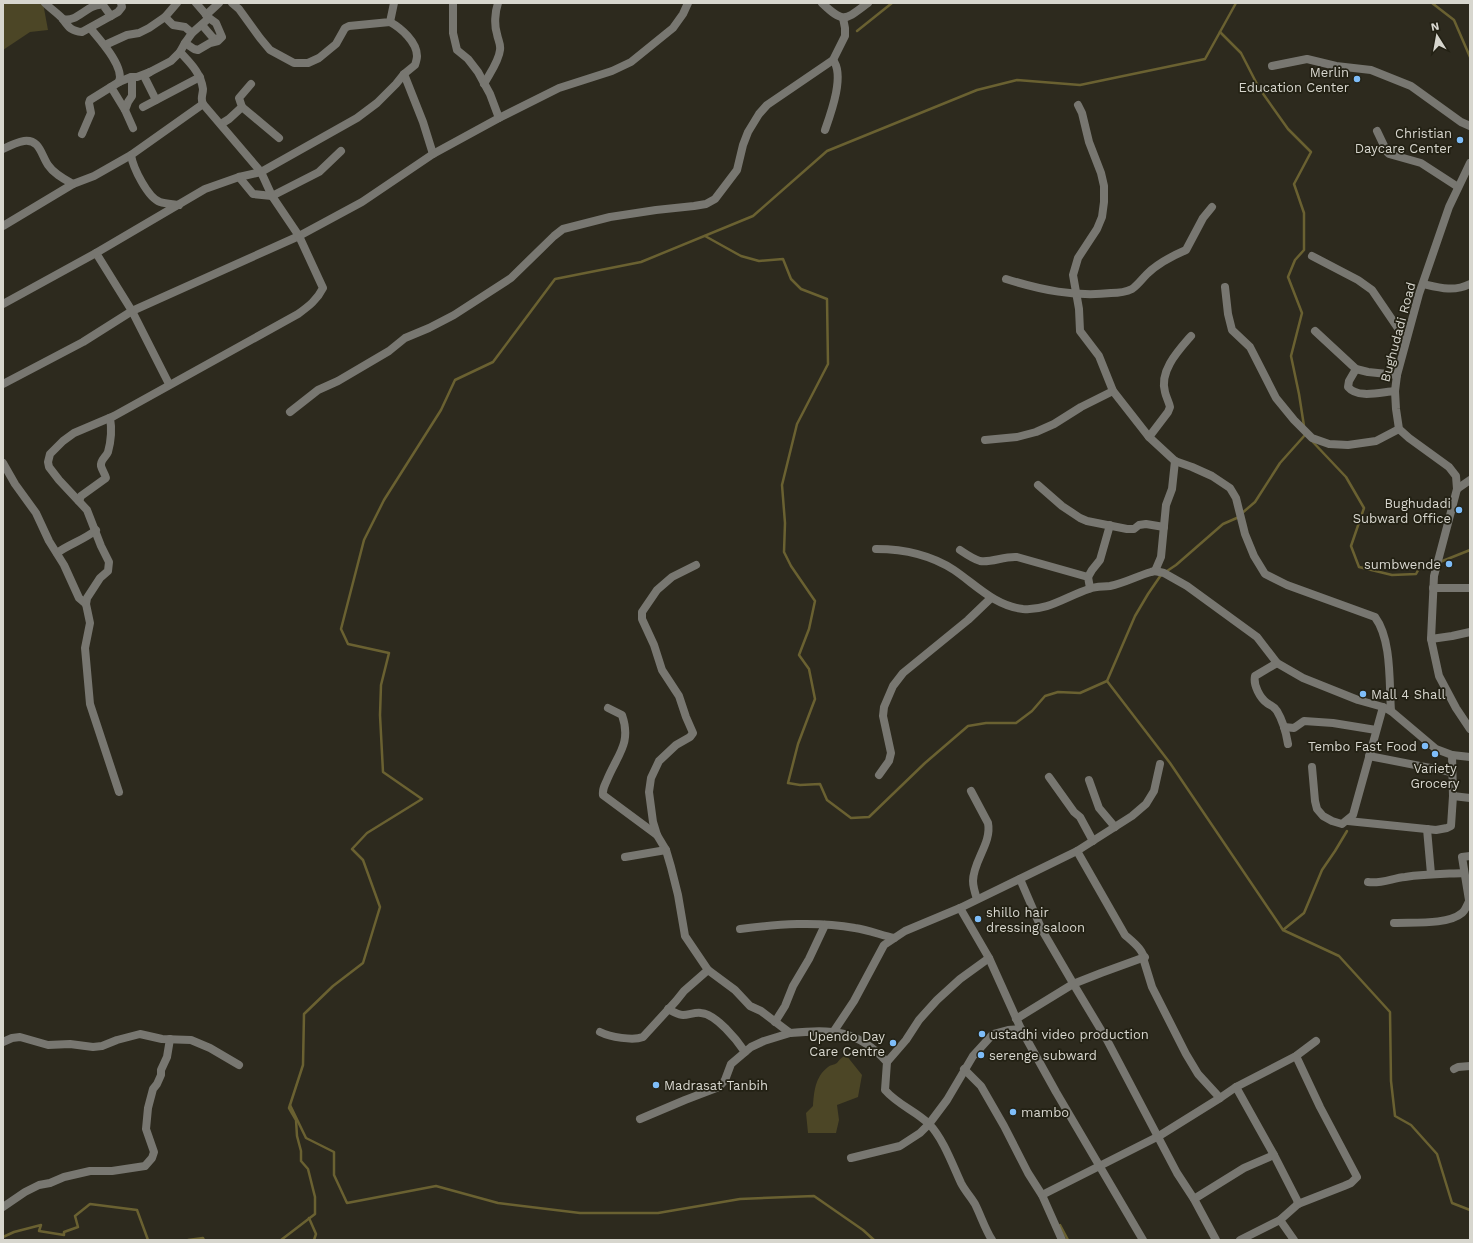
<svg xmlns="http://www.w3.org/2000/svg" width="1473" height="1243" font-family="'Work Sans',sans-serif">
<rect width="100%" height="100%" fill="#2d2a1e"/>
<g fill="#4c4626">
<polygon points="3,3 43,3 48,30 30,32 3,50"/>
<path d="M846,1055L862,1075L858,1097L837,1105L839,1120L836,1133H808L806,1113L813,1106C814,1092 815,1077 828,1067C830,1065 834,1065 837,1063C840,1059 842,1057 846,1055Z"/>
</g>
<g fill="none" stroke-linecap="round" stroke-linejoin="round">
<g stroke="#6a6131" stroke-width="2.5">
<polyline points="1432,3 1454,20 1470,57"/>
<polyline points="857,31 892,3"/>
<polyline points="1220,32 1241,53 1259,88 1288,129 1311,152 1294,184 1304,213 1304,250 1295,260 1288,277 1302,313 1291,356 1299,394 1304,426"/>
<polyline points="705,236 741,256 759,261 783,259 791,279 801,289 827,299 828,364 797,424 782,485 785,523 784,552 791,566 815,601 809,629 799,655 809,669 815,699 798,744 788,783 800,785 820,784 827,800 851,818 869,817 925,763 968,726 986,723 1016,723 1032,711 1045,696 1058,692 1080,693 1107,681"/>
<polyline points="1311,440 1346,477 1364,508 1351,546 1359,567 1392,575 1416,574 1421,565 1435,563"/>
<polyline points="1241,514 1255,502 1280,463 1305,435"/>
<polyline points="1239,517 1223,524 1176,565 1161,575 1148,594 1135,616 1107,681 1170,763 1283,930 1339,956 1390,1012 1391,1081 1395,1116 1411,1125 1437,1154 1452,1203 1470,1210"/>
<polyline points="1440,562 1470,550"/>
<polyline points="1283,930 1304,913 1322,870 1335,851 1347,831"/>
<polyline points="309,1218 316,1234 314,1240"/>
<polyline points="1060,1225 1068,1240"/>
<polyline points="3,1237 14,1232 41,1225 39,1231 64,1235 64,1232 78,1227 75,1216 90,1204 137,1210 148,1240"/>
<polyline points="188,1240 203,1238 204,1240"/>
<polyline points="281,1240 315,1214 315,1197 308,1169 301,1161 301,1151 297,1136 296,1120 289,1108 290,1105"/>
<polyline points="874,1240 863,1230 814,1196 740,1199 658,1213 580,1213 498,1203 436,1186 347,1203 334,1175 334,1152 306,1138 290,1105 303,1065 304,1014 333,986 363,963 380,907 363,860 352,849 367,833 422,799 383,772 380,715 381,685 389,653 348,644 341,629 364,540 384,500 441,410 455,380 493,362 555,279 641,262 753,216 827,151 977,90 1017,80 1080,85 1205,59 1236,3"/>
</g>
<g stroke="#787771" stroke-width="8">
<path d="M45,3C50,8 57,13 62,18C68,26 70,31 82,32L118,12L122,7L121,3"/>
<polyline points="232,3 239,9 260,38 270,50 294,63 308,63 319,58 336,44 345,28 349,26 390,22 394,3"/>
<polyline points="453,3 453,33 457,50 468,59 478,72 490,94 499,118"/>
<path d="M822,3C844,24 845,20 868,3"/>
<polyline points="206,15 219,3"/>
<polyline points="165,17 173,25 185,27 192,33"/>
<path d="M63,19C78,23 87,3 103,5L111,16"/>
<polyline points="202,25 214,39 220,38"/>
<path d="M90,28C100,40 125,67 119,82"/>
<polyline points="185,43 194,49 198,50 210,43 218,41 222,37 216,23 209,18 196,3"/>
<polyline points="105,45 127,35 139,33 149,28 165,17 177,3"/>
<polyline points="1272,66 1307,59 1336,66 1371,70 1411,86 1461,122 1470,126"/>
<polyline points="150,72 145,75 145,78 156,100"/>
<polyline points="404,74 423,122 433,154"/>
<polyline points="132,77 132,96 128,102 125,110 133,128"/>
<path d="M484,84C490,73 499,61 500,50C501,44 498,40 497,34C494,25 495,12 498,3"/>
<polyline points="111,87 125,110"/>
<path d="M1078,105L1082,113L1089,142L1101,173L1104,186V202L1102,217L1097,229L1078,258L1073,275L1079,309L1080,331L1099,356L1113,391L1149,437L1175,461L1192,467L1212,476L1230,488L1236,498L1245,534L1254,556L1265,574L1287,585L1375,617C1392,640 1389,683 1391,711"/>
<polyline points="143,107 200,77"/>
<polyline points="242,107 279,138"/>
<polyline points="221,124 229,119 242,107 239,98 251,84"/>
<path d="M825,130C831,113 845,75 833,60"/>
<polyline points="1377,131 1387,152 1389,154 1421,163 1458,187"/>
<polyline points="82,134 91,113 89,103 90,100 119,82 131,77 137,77 150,72 171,61 180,52 185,43 192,33 209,18"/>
<path d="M3,149C9,146 17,142 24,141C40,139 41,155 48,165C54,174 64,179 73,184L94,176L131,155"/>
<polyline points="239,177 253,194 272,196 319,172 341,151"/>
<path d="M179,205C173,204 166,204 160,202C148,198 133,168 131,155L203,104"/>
<polyline points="3,226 73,184"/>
<polyline points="96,253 132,311 169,384"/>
<polyline points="1312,256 1358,280 1372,290 1406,340"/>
<path d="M1006,279C1041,290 1075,297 1111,293C1118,293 1126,292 1132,289C1138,285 1142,279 1147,274C1158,263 1172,256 1186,250L1203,218L1212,207"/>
<path d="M1423,284C1440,288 1454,292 1470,284"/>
<polyline points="1225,287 1228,314 1232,330 1250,347 1276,398 1294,420 1312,438 1329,444 1348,445 1376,441 1399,429"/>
<path d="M3,304L96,253L205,189L239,177L261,172L357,118L377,103L396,84L404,74L415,65C416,62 417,59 417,56C417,42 401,28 390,22"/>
<polyline points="1315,331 1356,369 1368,372 1397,375"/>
<path d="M1356,369L1349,381L1348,387C1358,399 1381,392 1395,391"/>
<polyline points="3,384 83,342 132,311 299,236 362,202 433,154 499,118 559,88 612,71 631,62 673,28 683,14 688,3"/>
<polyline points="290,412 318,390 338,381 389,351 405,338 429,328 454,315 511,278 554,236 563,229 610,217 656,210 694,206 706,204 715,199 737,170 743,145 748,132 759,114 767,105 833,60 845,36 845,28 843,18"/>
<path d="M1149,437L1168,412L1170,407C1169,402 1166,397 1165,392C1159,371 1178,351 1191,336"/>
<polyline points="985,440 1017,437 1036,432 1054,424 1081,407 1113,391"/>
<polyline points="3,463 15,484 36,513 49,541 64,565 79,598 86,604 90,623 85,648 90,704 119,792"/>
<polyline points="1470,480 1457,489 1434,576 1431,639 1439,676 1456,708 1470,729"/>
<polyline points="1038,485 1062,506 1080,518 1087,521 1127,529 1134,529 1139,525 1146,524 1164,527"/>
<polyline points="1457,489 1456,476 1449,467 1409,438 1399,429 1396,409 1395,391 1397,375 1419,294 1449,207 1470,163"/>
<path d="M79,501L81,496L106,478C105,474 102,470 101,466C100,460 106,457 108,452C111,441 112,429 110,418"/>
<path d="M876,549C903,549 931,555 954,570C976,585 995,606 1023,609C1048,611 1067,596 1089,589C1096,586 1103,587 1110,586C1125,583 1137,576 1151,572L1155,571L1164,573L1187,586L1257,637L1277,663L1303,678L1358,700L1383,707L1391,711L1436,749L1452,755L1470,757"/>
<path d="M960,550C966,554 973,559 980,561C991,563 1004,556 1017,557L1088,577L1090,588"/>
<path d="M57,553C69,544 84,540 96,530"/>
<path d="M696,565L672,577L657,590L642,612V619L654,645L662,670L679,696L686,717L693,733L690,737L676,745L659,761L651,778L649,792L653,822L657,835L666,850L671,867L678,895L685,936L708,970L735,990L750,1006L761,1011L790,1033C832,1029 857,1029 887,1062L885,1090C898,1105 916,1111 929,1124C943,1138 953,1166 961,1183C965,1191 971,1197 975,1204C981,1216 985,1229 992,1240"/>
<polyline points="1155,571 1161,557 1166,505 1172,489 1175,461"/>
<polyline points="1088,577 1092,570 1100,560 1110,525"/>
<polyline points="1433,588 1470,588"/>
<path d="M86,604L87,598L100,578L108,571L109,562L101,546L87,510L59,480L49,467L48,462L50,454L63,441L74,433L114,416L298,314C309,306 317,300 323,288L299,236L272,196L261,172L203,104C200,98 203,95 203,89C201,73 190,63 180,52"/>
<polyline points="1431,639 1452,636 1470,632"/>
<path d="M1277,663L1255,676C1253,685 1260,698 1267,703C1271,706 1274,706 1277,711C1283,721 1286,732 1288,744"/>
<path d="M608,708L622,715C632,744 617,755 607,780C605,785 602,789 603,795L657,835"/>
<polyline points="1284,727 1294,728 1304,721 1333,723 1376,730"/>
<polyline points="1369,756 1451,772"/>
<polyline points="1312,767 1315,801 1317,809 1323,816 1332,821 1342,824 1353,815 1383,707"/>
<polyline points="879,775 889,761 891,753 883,716 884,707 893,686 903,673 968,620 991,598"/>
<polyline points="1049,777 1074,812 1080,817 1093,841"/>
<polyline points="1089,780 1099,808 1115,827"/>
<path d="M971,791L988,823C992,843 973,861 973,881C973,887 975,893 977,899"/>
<polyline points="1453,796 1470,798"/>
<polyline points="1348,821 1436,830 1447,828 1451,826 1453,796 1452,755"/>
<polyline points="1427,829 1431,874"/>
<path d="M1077,851L1125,935C1133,942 1145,951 1144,961L1152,987L1186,1054L1198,1074L1220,1098"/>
<polyline points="625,857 666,850"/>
<polyline points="1020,879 1042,930 1077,990 1107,1040 1177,1173 1194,1199 1216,1240"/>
<path d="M1368,882C1381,884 1393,878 1405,877C1425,874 1444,874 1464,873"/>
<polyline points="1469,900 1462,857 1470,856"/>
<polyline points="960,908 989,958 1021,1029 1056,1092 1143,1240"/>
<path d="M1394,923C1413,922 1448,925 1462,913C1466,910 1467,904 1470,900"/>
<path d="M740,929C778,924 817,921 855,928C868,930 881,935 894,938"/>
<path d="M668,1009C672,1011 678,1015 683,1015C689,1015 695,1012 701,1013C716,1014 737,1040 745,1052"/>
<polyline points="1016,1019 1073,984 1101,973 1145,957"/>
<polyline points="775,1022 785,1006 793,986 809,959 825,925"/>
<polyline points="834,1031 854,1001 884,945 905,931 960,908 1077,851 1132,816 1146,804 1154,791 1160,764"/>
<path d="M600,1032C610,1037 633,1041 643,1037L676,1001L684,991L708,970"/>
<polyline points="3,1042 12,1038 20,1037 48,1045 70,1044 93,1047 102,1046 117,1040 140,1034 162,1039 191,1040 210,1048 239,1065"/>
<polyline points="887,1062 906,1040 919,1020 937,1000 960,979 989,958"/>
<polyline points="964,1069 981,1086 1004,1126 1028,1173 1042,1195 1062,1240"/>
<polyline points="1454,1069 1458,1067 1470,1066"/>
<polyline points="1236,1087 1274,1155 1297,1200 1298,1204"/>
<polyline points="640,1119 685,1100 719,1087 725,1080 731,1064 751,1047 764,1041 790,1033"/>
<polyline points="851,1158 900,1146 920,1133 929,1124 947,1100 973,1056 993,1034 1008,1030 1021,1029"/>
<polyline points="1042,1195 1159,1136 1220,1098 1236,1087 1296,1056 1316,1041"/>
<polyline points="1194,1199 1244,1168 1274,1155"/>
<polyline points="3,1207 25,1192 39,1185 50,1183 64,1177 90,1171 112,1171 145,1166 152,1158 154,1152 146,1129 148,1108 153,1089 157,1084 161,1075 161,1070 167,1057 170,1039"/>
<polyline points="1280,1220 1294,1240"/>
<polyline points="1240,1240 1280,1220 1298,1204 1344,1186 1351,1183 1357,1177 1320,1107 1296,1056"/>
</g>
</g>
<g fill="#7ebdf9" stroke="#232114" stroke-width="1.5">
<circle cx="1357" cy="79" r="4"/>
<circle cx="1460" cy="140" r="4"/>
<circle cx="1459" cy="510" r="4"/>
<circle cx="1449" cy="564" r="4"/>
<circle cx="1363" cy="694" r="4"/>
<circle cx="1425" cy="746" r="4"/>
<circle cx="1435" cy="754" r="4"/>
<circle cx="978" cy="919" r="4"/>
<circle cx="982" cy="1034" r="4"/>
<circle cx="893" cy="1043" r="4"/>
<circle cx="981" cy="1055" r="4"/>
<circle cx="656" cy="1085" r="4"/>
<circle cx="1013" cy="1112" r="4"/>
</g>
<g text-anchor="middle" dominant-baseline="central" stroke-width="3.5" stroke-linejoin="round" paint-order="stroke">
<g font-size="13" fill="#d7d6ce" stroke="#232114" text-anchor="end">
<text x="1349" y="72">Merlin<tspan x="1349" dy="15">Education Center</tspan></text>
<text x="1452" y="133">Christian<tspan x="1452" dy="15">Daycare Center</tspan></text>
<text x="1451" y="503">Bughudadi<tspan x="1451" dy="15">Subward Office</tspan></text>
<text x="1441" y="564">sumbwende</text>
<text x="1371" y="694" text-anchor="start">Mall 4 Shall</text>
<text x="1417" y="746">Tembo Fast Food</text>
<text x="1435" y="768" text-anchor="middle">Variety<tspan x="1435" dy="15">Grocery</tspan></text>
<text x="986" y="912" text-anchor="start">shillo hair<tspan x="986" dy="15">dressing saloon</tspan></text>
<text x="990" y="1034" text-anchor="start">ustadhi video production</text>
<text x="885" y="1036">Upendo Day<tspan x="885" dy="15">Care Centre</tspan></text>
<text x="989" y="1055" text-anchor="start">serenge subward</text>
<text x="664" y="1085" text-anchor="start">Madrasat Tanbih</text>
<text x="1021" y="1112" text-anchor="start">mambo</text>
</g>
<g font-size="13" fill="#d7d6ce" stroke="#232114">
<text transform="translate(1398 332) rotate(-75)">Bughudadi Road</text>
</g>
</g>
<rect width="1473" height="1243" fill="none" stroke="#d7d6ce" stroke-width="8"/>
<g transform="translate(1437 36) rotate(349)" stroke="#232114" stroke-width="3" paint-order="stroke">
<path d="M0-3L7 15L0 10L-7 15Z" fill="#d7d6ce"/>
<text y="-6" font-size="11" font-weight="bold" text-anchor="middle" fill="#d7d6ce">N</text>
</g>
</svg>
